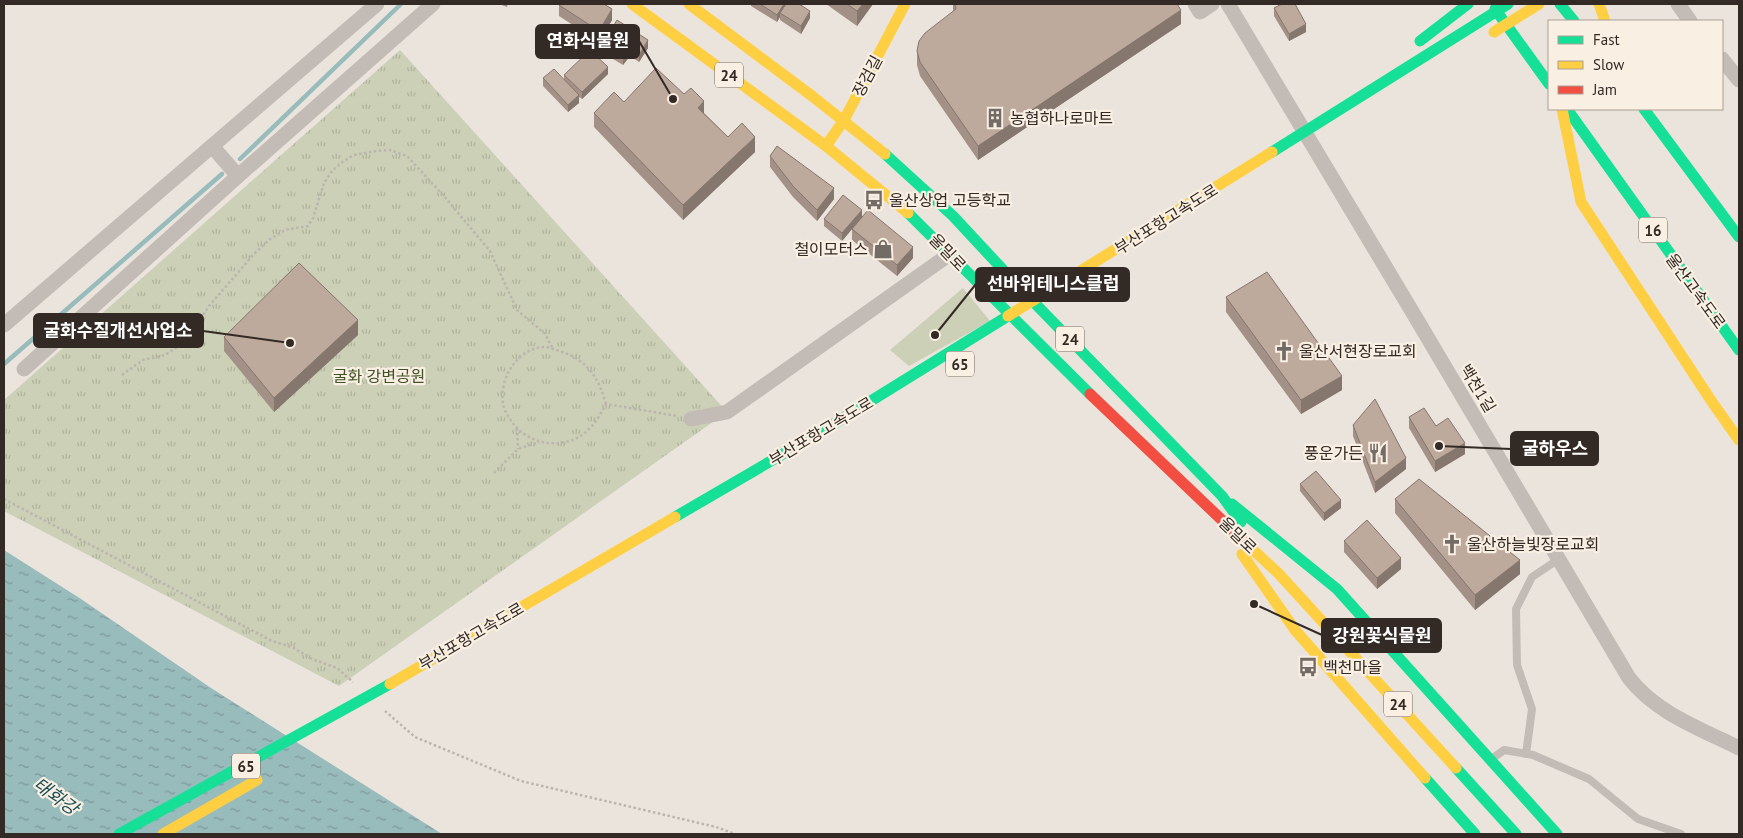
<svg xmlns="http://www.w3.org/2000/svg" width="1743" height="838" font-family="'PT Sans','Noto Sans KR',sans-serif">
<defs>
<pattern id="park-tufts" width="24" height="20" patternUnits="userSpaceOnUse" patternTransform="scale(1.25)"><rect width="24" height="20" fill="#cbd0b6"/><path d="M3 7l-1-3M5 7V3M7 7l1-3M15 17l-1-3M17 17v-4M19 17l1-3" fill="none" stroke="#afb39c"/></pattern>
<pattern id="water-ripples" width="26" height="14" patternUnits="userSpaceOnUse" patternTransform="scale(1.25)"><rect width="26" height="14" fill="#98bbbc"/><path d="M2 4q2-2 4 0t4 0M15 11q2-2 4 0t4 0" fill="none" stroke="#7d9899"/></pattern>
</defs>
<rect width="100%" height="100%" fill="#ebe4dc"/>
<polygon fill="url(#park-tufts)" points="400,50 727,412 339,686 4,511 4,400"/>
<polygon fill="#cbd0b6" points="963,288 990,321 909,366 890,350"/>
<polygon fill="url(#water-ripples)" points="4,550 81,599 211,688 442,834 4,834"/>
<g fill="none" stroke-linecap="round" stroke-linejoin="round">
<g stroke="#98bbbc" stroke-width="4.5">
<polyline points="240,159 401,4"/>
<polyline points="4,364 222,174"/>
</g>
<g stroke="#bcb5ae" stroke-width="2.5" stroke-dasharray="2.5 2.5" stroke-linecap="butt">
<polyline points="122,375 143,360 165,355 185,342 209,306 254,254 270,239 285,230 308,226 313,218 324,183 332,171 341,163 354,155 376,151 390,150 407,156 443,195 490,251 517,310 545,334 553,349"/>
<path d="M606,404C599,378 587,360 562,352C556,350 549,347 543,347C517,349 499,379 503,403C504,412 510,419 515,426C526,438 543,445 559,443C583,441 596,424 606,404L677,416"/>
<polyline points="517,428 518,449"/>
<polyline points="494,473 518,449 539,442"/>
<polyline points="4,499 272,641 294,648 312,659 337,668 353,682"/>
<polyline points="385,711 415,737 521,781 716,827 735,834"/>
</g>
<g stroke="#c3bcb6" stroke-width="8">
<polyline points="1526,754 1532,709 1517,665 1516,609 1532,577 1559,559"/>
<polyline points="1493,758 1504,750 1533,755 1589,779 1638,819 1681,834"/>
</g>
<g stroke="#c3bcb6" stroke-width="15">
<polyline points="1195,4 1200,12 1212,4"/>
<path d="M1228,4L1416,318L1629,678C1656,713 1701,729 1739,748"/>
<polyline points="1678,4 1690,21"/>
<polyline points="1722,59 1739,80"/>
<polyline points="212,146 238,176"/>
<polyline points="4,325 377,4"/>
<polyline points="24,369 238,176 433,4"/>
<polyline points="691,419 727,412 950,254"/>
</g>
<g stroke="#16e098" stroke-width="11">
<polyline points="1560,4 1574,21"/>
<polyline points="1495,9 1549,84"/>
<polyline points="1420,41 1468,4"/>
<polyline points="1567,109 1739,350"/>
<polyline points="1644,109 1739,237"/>
<polyline points="1272,152 1508,4"/>
<polyline points="885,154 953,216 1019,287 1222,496 1241,522"/>
<polyline points="908,213 1090,394"/>
<polyline points="1232,504 1337,589 1557,834"/>
<polyline points="675,517 824,430 1008,316"/>
<polyline points="1456,768 1516,834"/>
<polyline points="1425,778 1475,834"/>
<polyline points="119,834 390,684"/>
</g>
<g stroke="#ffcf43" stroke-width="11">
<polyline points="632,4 826,146 908,213"/>
<polyline points="689,4 812,96 885,154"/>
<polyline points="1599,4 1605,21"/>
<polyline points="1494,32 1539,4"/>
<polyline points="1562,109 1581,202 1712,402 1739,440"/>
<polyline points="826,146 844,120 905,4"/>
<polyline points="1008,316 1272,152"/>
<polyline points="1248,545 1279,574 1456,768"/>
<polyline points="1242,554 1295,630 1425,778"/>
<polyline points="390,684 675,517"/>
<polyline points="163,834 257,780"/>
</g>
<polyline stroke="#f24e42" stroke-width="11" points="1090,394 1248,545"/>
</g>
<g fill="#a39187">
<polygon points="499,4 508,4 507,7"/>
<polygon points="751,4 799,4 810,18 801,34 780,20 780,17 777,22 751,6"/>
<polygon points="826,4 873,4 857,26"/>
<polygon points="953,4 1177,4 1181,24 978,160 920,76 917,65 917,51 953,12"/>
<polygon points="559,5 612,20 599,42 559,16"/>
<polygon points="1274,8 1306,32 1289,41 1274,16"/>
<polygon points="608,35 648,48 639,62 630,56 623,65 613,59 613,52 616,47 608,42"/>
<polygon points="608,74 582,99 579,97 579,103 568,112 543,86 543,78 564,80 564,75"/>
<polygon points="624,102 704,113 728,137 755,152 683,220 594,127 594,113"/>
<polygon points="770,156 834,199 817,221 793,197 770,167"/>
<polygon points="862,217 913,258 897,276 852,240 852,229 853,228 842,241 824,226 824,219"/>
<polygon points="1226,297 1342,390 1301,414 1226,312"/>
<polygon points="358,335 274,412 224,351 224,337"/>
<polygon points="1409,417 1436,426 1465,454 1435,472 1409,428"/>
<polygon points="1353,425 1406,469 1375,493 1353,436"/>
<polygon points="1300,484 1341,508 1324,521 1300,491"/>
<polygon points="1395,499 1520,574 1475,610 1395,513"/>
<polygon points="1344,541 1401,569 1377,589 1344,552"/>
</g>
<g fill="#85766e">
<polygon points="784,4 788,4 780,13 780,17 777,22 777,15"/>
<polygon points="863,4 873,4 857,26 857,11"/>
<polygon points="612,9 612,20 599,42 599,31"/>
<polygon points="1181,10 1181,24 978,160 978,146"/>
<polygon points="810,11 810,18 801,34 801,26"/>
<polygon points="1306,24 1306,32 1289,41 1289,34"/>
<polygon points="648,40 648,48 639,62 639,55"/>
<polygon points="630,49 630,56 623,65 623,58"/>
<polygon points="608,67 608,74 582,99 582,92"/>
<polygon points="579,95 579,103 568,112 568,105"/>
<polygon points="704,101 704,115 698,108"/>
<polygon points="755,137 755,152 683,220 683,205"/>
<polygon points="834,188 834,199 817,221 817,210"/>
<polygon points="862,210 862,217 842,241 842,233"/>
<polygon points="913,247 913,258 897,276 897,265"/>
<polygon points="358,320 358,335 274,412 274,398"/>
<polygon points="1342,376 1342,390 1301,414 1301,400"/>
<polygon points="1465,443 1465,454 1435,472 1435,461"/>
<polygon points="1406,458 1406,469 1375,493 1375,482"/>
<polygon points="1341,500 1341,508 1324,521 1324,513"/>
<polygon points="1401,558 1401,569 1377,589 1377,578"/>
<polygon points="1520,560 1520,574 1475,610 1475,595"/>
</g>
<g fill="#bea99d" stroke="#85766e">
<polygon points="559,4 604,4 612,9 599,31 559,5"/>
<polygon points="760,4 784,4 777,15"/>
<polygon points="786,4 799,4 810,11 801,26 780,13"/>
<polygon points="847,4 863,4 857,11"/>
<polygon points="955,4 1177,4 1181,10 978,146 920,62 917,51 919,41 925,33 956,9"/>
<polygon points="1282,4 1295,4 1306,24 1289,34 1274,8"/>
<polygon points="617,20 648,40 639,55 630,49 623,58 613,52 619,41 608,35"/>
<polygon points="590,50 608,67 582,92 564,75"/>
<polygon points="656,68 684,94 691,88 704,101 698,108 728,137 742,123 755,137 683,205 594,113 614,92 624,102"/>
<polygon points="554,69 579,95 568,105 543,78"/>
<polygon points="777,146 834,188 817,210 793,186 770,156"/>
<polygon points="843,195 862,210 842,233 824,219"/>
<polygon points="868,210 913,247 897,265 852,229"/>
<polygon points="299,263 358,320 274,398 224,337"/>
<polygon points="1267,272 1342,376 1301,400 1226,297"/>
<polygon points="1375,399 1406,458 1375,482 1353,425"/>
<polygon points="1424,408 1436,426 1448,418 1465,443 1435,461 1409,417"/>
<polygon points="1316,471 1341,500 1324,513 1300,484"/>
<polygon points="1419,479 1520,560 1475,595 1395,499"/>
<polygon points="1367,520 1401,558 1377,578 1344,541"/>
</g>
<defs>
<symbol id="building-bare" viewBox="-9 -9 18 18"><path d="M-4-6H4V6H1V3H-1V6H-4ZM-2.5-4.3h1.7v1.8h-1.7ZM.8-4.3h1.7v1.8H.8ZM-2.5-1h1.7V.8h-1.7ZM.8-1h1.7V.8H.8Z" fill="#736b65" stroke="#f9efe2" stroke-width="2.5" paint-order="stroke"/></symbol>
<symbol id="bus-bare" viewBox="-9 -9 18 18"><path d="M-5-6H5V4H4V6H2V4H-2V6H-4V4H-5ZM-3.5-4V0h7V-4ZM-3.5 1.2v1.5H-2V1.2ZM2 1.2v1.5H3.5V1.2Z" fill="#736b65" stroke="#f9efe2" stroke-width="2.5" paint-order="stroke"/></symbol>
<symbol id="shop-bare" viewBox="-9 -9 18 18"><path d="M-5-2.5h2.3a2.7 3.5 0 0 1 5.4 0H5L5.5 6h-11ZM-1.5-2.5h3a1.5 2.3 0 0 0-3 0Z" fill="#736b65" stroke="#f9efe2" stroke-width="2.5" paint-order="stroke"/></symbol>
<symbol id="church-bare" viewBox="-9 -9 18 18"><path d="M-1.2-6h2.4v3.5h3.3v2.4h-3.3V6h-2.4V-.1h-3.3v-2.4h3.3Z" fill="#736b65" stroke="#f9efe2" stroke-width="2.5" paint-order="stroke"/></symbol>
<symbol id="restaurant-bare" viewBox="-9 -9 18 18"><path d="M-5-6h1v4h1v-4h1v4h1v-4h1v5L-1.5 .5V6h-2V.5L-5-1ZM5-6V6H3V1.5H1.5Q1.5-4 5-6Z" fill="#736b65" stroke="#f9efe2" stroke-width="2.5" paint-order="stroke"/></symbol>
</defs>
<g fill-rule="evenodd">
<use href="#building-bare" x="981" y="104" width="28" height="28"/>
<use href="#bus-bare" x="860" y="186" width="28" height="28"/>
<use href="#shop-bare" x="869" y="235" width="28" height="28"/>
<use href="#church-bare" x="1270" y="337" width="28" height="28"/>
<use href="#restaurant-bare" x="1364" y="439" width="28" height="28"/>
<use href="#church-bare" x="1438" y="530" width="28" height="28"/>
<use href="#bus-bare" x="1294" y="653" width="28" height="28"/>
</g>
<g text-anchor="middle" dominant-baseline="central" stroke-width="4.5" stroke-linejoin="round" paint-order="stroke">
<g fill="#f9efe2" stroke="#6e655e" stroke-width="1">
<rect x="715" y="62.5" width="28" height="25" rx="4"/>
<rect x="1639" y="217.5" width="28" height="25" rx="4"/>
<rect x="1056" y="326.5" width="28" height="25" rx="4"/>
<rect x="946" y="351.5" width="28" height="25" rx="4"/>
<rect x="1384" y="691.5" width="28" height="25" rx="4"/>
<rect x="232" y="753.5" width="28" height="25" rx="4"/>
</g>
<g font-size="15" font-weight="bold" fill="#332a25">
<text x="729" y="75">24</text>
<text x="1653" y="230">16</text>
<text x="1070" y="339">24</text>
<text x="960" y="364">65</text>
<text x="1398" y="704">24</text>
<text x="246" y="766">65</text>
</g>
<g font-size="16" fill="#332a25" stroke="#f9efe2">
<text transform="translate(867 76) rotate(-62)">장검길</text>
<text transform="translate(1166 219) rotate(-32)">부산포항고속도로</text>
<text transform="translate(948 252) rotate(46)">울밀로</text>
<text transform="translate(1696 291) rotate(54)">울산고속도로</text>
<text transform="translate(1478 388) rotate(59)">백천1길</text>
<text transform="translate(821 431) rotate(-31)">부산포항고속도로</text>
<text transform="translate(1238 535) rotate(44)">울밀로</text>
<text transform="translate(471 636) rotate(-30)">부산포항고속도로</text>
</g>
<g font-size="16" fill="#332a25" stroke="#f9efe2" text-anchor="start">
<text x="1010" y="118">농협하나로마트</text>
<text x="889" y="200">울산상업 고등학교</text>
<text x="868" y="249" text-anchor="end">철이모터스</text>
<text x="1299" y="351">울산서현장로교회</text>
<text x="1363" y="453" text-anchor="end">풍운가든</text>
<text x="1467" y="544">울산하늘빛장로교회</text>
<text x="1323" y="667">백천마을</text>
</g>
<g font-size="16" fill="#415128" stroke="#f9efe2">
<text x="379" y="376">굴화 강변공원</text>
</g>
<g font-size="18" font-style="italic" fill="#1a4e55" stroke="#f9efe2">
<text transform="translate(56 796) rotate(36)">태화강</text>
</g>
</g>
<path fill="none" stroke="#332a25" stroke-width="2" d="M673 99L639 41M935 335L976 284M290 343L203 331M1439 446L1511 449M1254 604L1322 635"/>
<g fill="#332a25" stroke="#f9efe2" stroke-width="2">
<circle cx="673" cy="99" r="5"/>
<circle cx="935" cy="335" r="5"/>
<circle cx="290" cy="343" r="5"/>
<circle cx="1439" cy="446" r="5"/>
<circle cx="1254" cy="604" r="5"/>
</g>
<g fill="#332a25" stroke="#332a25" stroke-width="2">
<rect x="536" y="25" width="103" height="33" rx="5"/>
<rect x="976" y="268" width="153" height="33" rx="5"/>
<rect x="34" y="314" width="169" height="33" rx="5"/>
<rect x="1511" y="432" width="87" height="33" rx="5"/>
<rect x="1322" y="619" width="119" height="33" rx="5"/>
</g>
<g font-size="18" text-anchor="middle" font-weight="bold" fill="#fff">
<text x="588" y="47">연화식물원</text>
<text x="1053" y="290">선바위테니스클럽</text>
<text x="118" y="337">굴화수질개선사업소</text>
<text x="1555" y="455">굴하우스</text>
<text x="1382" y="642">강원꽃식물원</text>
</g>
<rect width="1743" height="838" fill="none" stroke="#332a25" stroke-width="10"/>
<rect x="1548" y="20" width="175" height="90" fill="#f9efe2" stroke="#aaa096"/>
<rect x="1558" y="36" width="25" height="8" fill="#16e098" stroke="#aaa096"/>
<text x="1593" y="45" font-size="15" fill="#332a25">Fast</text>
<rect x="1558" y="61" width="25" height="8" fill="#ffcf43" stroke="#aaa096"/>
<text x="1593" y="70" font-size="15" fill="#332a25">Slow</text>
<rect x="1558" y="86" width="25" height="8" fill="#f24e42" stroke="#aaa096"/>
<text x="1593" y="95" font-size="15" fill="#332a25">Jam</text>
</svg>
